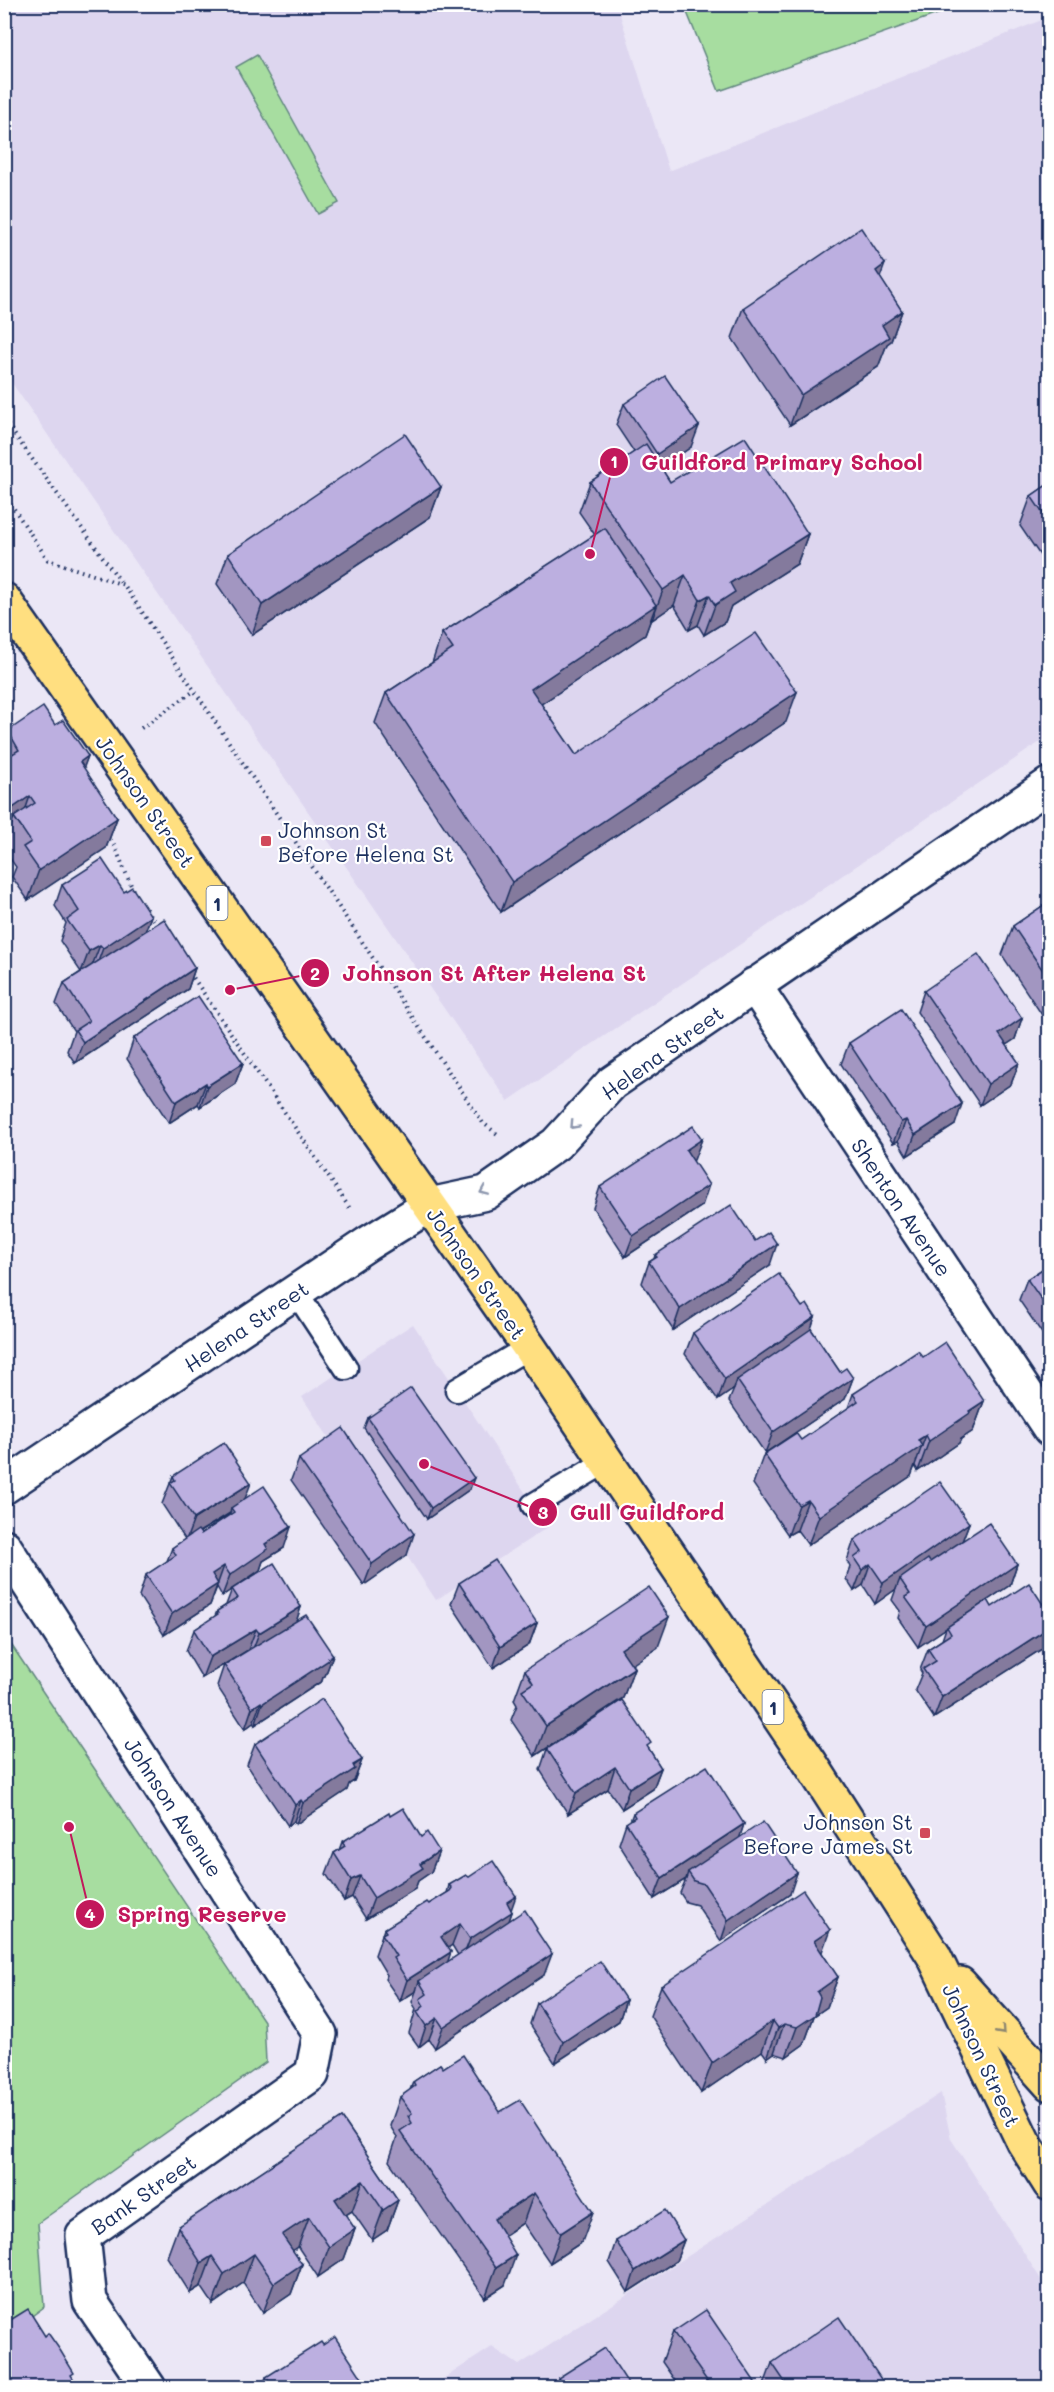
<svg xmlns="http://www.w3.org/2000/svg" width="1054" height="2392" font-family="Mali,sans-serif">
<rect width="100%" height="100%" fill="#ebe7f6"/>
<filter id="ink" filterUnits="userSpaceOnUse"><feTurbulence type="fractalNoise" baseFrequency=".0167" numOctaves="2"/><feDisplacementMap in="SourceGraphic" scale="12" xChannelSelector="R" yChannelSelector="G"/><feConvolveMatrix kernelMatrix="1 2 1 2 8 2 1 2 1" color-interpolation-filters="sRGB"/></filter>
<g filter="url(#ink)">
<g fill="#ddd6ef">
<polygon points="4,5 617,5 669,171 1044,19 1049,22 1049,736 508,1101 5,373"/>
<polygon points="413,1324 548,1527 436,1600 302,1397"/>
<polygon points="941,2093 951,2139 1049,2292 1049,2387 429,2388 492,2347 519,2365"/>
</g>
<g fill="#a7dda0" stroke="#61867f" stroke-width="1.5">
<polygon points="684,5 963,5 719,91"/>
<polygon points="257,55 339,203 318,214 236,67"/>
<polygon points="4,1634 264,2021 266,2062 38,2223 44,2307 5,2336"/>
</g>
<g fill="none" stroke-linecap="round" stroke-linejoin="round">
<defs>
<g id="lane">
<polyline points="296,1292 346,1368"/>
<polyline points="457,1390 529,1347"/>
<polyline points="533,1505 607,1461"/>
</g>
<g id="street">
<polyline points="754,985 1050,1429"/>
<polyline points="4,1487 367,1244 430,1205 486,1193 556,1144 612,1083 1050,784"/>
<polyline points="4,1546 320,2034 312,2074 83,2236 90,2301 149,2388"/>
</g>
<g id="highway">
<polyline points="4,600 529,1347 811,1764 934,1956 1023,2141 1050,2184"/>
<polyline points="960,1984 1050,2084"/>
</g>
</defs>
<use href="#lane" stroke="#1b2f5e" stroke-width="27"/>
<use href="#street" stroke="#1b2f5e" stroke-width="38"/>
<use href="#highway" stroke="#1b2f5e" stroke-width="38"/>
<g stroke="#1b2f5e" stroke-width="4" stroke-dasharray="1.5 4.5" stroke-linecap="butt">
<polyline points="4,420 123,585"/>
<polyline points="4,494 48,560 124,585 483,1123 500,1136"/>
<polyline points="141,728 194,691"/>
<polyline points="107,835 115,847 133,890"/>
<polyline points="146,909 158,927"/>
<polyline points="190,973 351,1210"/>
</g>
<use href="#lane" stroke="#fff" stroke-width="22"/>
<use href="#street" stroke="#fff" stroke-width="33"/>
<use href="#highway" stroke="#ffdf80" stroke-width="33"/>
</g>
<g fill="#a296c1" stroke="#1b2f5e" stroke-width="1.5" fill-rule="evenodd">
<polygon points="880,278 902,311 891,341 887,344 878,367 790,425 732,338 743,308"/>
<polygon points="624,404 691,447 661,468 670,482 808,534 797,564 731,606 725,622 704,635 698,625 689,630 674,605 652,620 651,619 645,635 541,704 576,755 786,722 501,912 375,723 386,693 432,663 442,633 595,535 579,512 590,482 634,452 616,425"/>
<polygon points="1050,483 1050,570 1020,526 1031,496"/>
<polygon points="441,487 430,517 252,635 217,584 228,554"/>
<polygon points="55,725 88,756 83,768 117,818 106,848 28,900 12,877 16,867 4,850 4,843 8,834 4,836 4,739 8,731"/>
<polygon points="62,885 124,892 151,916 145,931 195,968 188,989 75,1063 67,1051 74,1031 56,1004 64,983 81,972 60,941 66,923 55,906"/>
<polygon points="1050,901 1050,1027 1002,955 1013,926"/>
<polygon points="924,991 1022,1018 1015,1039 1006,1045 1019,1063 1011,1084 980,1105 917,1012"/>
<polygon points="134,1038 243,1063 235,1084 200,1107 198,1104 169,1123 127,1059"/>
<polygon points="849,1043 955,1125 907,1156 898,1141 893,1143 841,1064"/>
<polygon points="702,1139 693,1160 702,1206 625,1257 593,1208 600,1187"/>
<polygon points="655,1255 770,1265 673,1330 642,1283 649,1262 654,1259"/>
<polygon points="1050,1264 1050,1341 1048,1342 1019,1300 1027,1279"/>
<polygon points="811,1329 840,1372 853,1378 845,1399 765,1453 729,1401 734,1389 718,1400 685,1354 693,1333"/>
<polygon points="923,1357 984,1401 973,1431 961,1439 959,1443 918,1471 915,1466 911,1476 808,1545 797,1530 788,1535 753,1484 764,1454 801,1440 848,1408 853,1394"/>
<polygon points="368,1418 470,1489 427,1519 364,1428"/>
<polygon points="299,1459 407,1555 364,1585 291,1480"/>
<path d="M173,1476L245,1499L284,1548L263,1561L260,1570L236,1586L301,1607L296,1621L333,1655L325,1676L323,1677L322,1681L255,1725L253,1723L245,1729L217,1686L224,1665L248,1650L202,1678L186,1651L194,1630L215,1616L217,1611L226,1605L232,1589L222,1596L217,1587L210,1605L164,1635L139,1596L146,1575L167,1561L172,1548L185,1539L162,1504ZM230,1513L229,1515L201,1534L200,1532Z"/>
<polygon points="969,1523 962,1541 1017,1564 1010,1585 988,1600 992,1607 1050,1615 1050,1640 1048,1645 934,1718 915,1690 922,1673 920,1670 928,1649 942,1640 946,1628 918,1647 898,1618 900,1611 892,1600 896,1589 875,1604 863,1585 854,1591 846,1579 850,1567 847,1561 854,1540"/>
<polygon points="459,1583 537,1623 529,1645 493,1668 451,1604"/>
<polygon points="658,1647 632,1664 634,1668 623,1698 535,1756 511,1720 517,1705 514,1700 525,1670"/>
<polygon points="255,1744 362,1760 354,1781 349,1784 347,1790 296,1824 294,1821 288,1826 247,1765"/>
<polygon points="547,1749 649,1749 661,1768 653,1789 622,1809 608,1789 568,1814 540,1770"/>
<polygon points="633,1813 744,1824 739,1838 790,1894 721,1941 697,1905 686,1902 680,1893 686,1879 654,1899 619,1844 626,1823 630,1821"/>
<polygon points="390,1816 421,1837 439,1851 431,1872 418,1881 415,1889 366,1919 352,1897 344,1901 326,1874 334,1853 339,1850 342,1842"/>
<path d="M449,1885L511,1910L512,1912L509,1920L536,1931L544,1975L435,2048L429,2039L419,2047L409,2033L416,2009L412,2002L416,1991L400,2001L385,1979L387,1975L375,1955L384,1929L429,1904L447,1893ZM452,1945L458,1955L448,1962V1948Z"/>
<polygon points="822,1953 838,1977 827,2007 814,2016 804,2044 786,2057 774,2053 767,2058 762,2051 701,2093 650,2016 661,1986"/>
<polygon points="626,2000 619,2021 555,2063 530,2024 537,2003"/>
<polygon points="440,2064 582,2242 550,2263 523,2223 504,2236 505,2285 485,2298 389,2161 397,2137 390,2126 400,2097 410,2090 413,2082"/>
<polygon points="342,2118 398,2200 387,2230 372,2240 352,2211 345,2215 355,2229 344,2259 318,2277 298,2247 292,2250 302,2264 291,2294 263,2313 243,2283 213,2304 201,2286 190,2293 167,2257 178,2227"/>
<polygon points="684,2240 676,2261 628,2292 609,2262 616,2241"/>
<polygon points="673,2332 759,2388 680,2388 662,2362"/>
<polygon points="772,2363 887,2388 763,2388"/>
<polygon points="266,2377 366,2384 364,2388 262,2388"/>
<polygon points="558,2378 631,2388 555,2388"/>
</g>
<g fill="#847a9d" stroke="#1b2f5e" stroke-width="1.5">
<polygon points="885,264 874,294 876,271"/>
<polygon points="902,311 891,341 887,344 878,367 790,425 801,395 882,325"/>
<polygon points="699,426 691,447 649,476 657,454"/>
<polygon points="441,487 430,517 252,635 262,605"/>
<polygon points="808,534 797,564 731,606 725,622 704,635 715,605 730,583"/>
<polygon points="685,575 674,605 652,620 663,590"/>
<polygon points="709,595 698,625 689,630 700,600"/>
<polygon points="656,605 645,635 520,718 531,689"/>
<polygon points="797,692 786,722 501,912 512,882"/>
<polygon points="88,756 77,786 80,762"/>
<polygon points="30,796 20,826 14,817 8,834 4,836 4,814"/>
<polygon points="117,818 106,848 28,900 39,870"/>
<polygon points="151,916 143,937 95,970 103,948"/>
<polygon points="100,945 92,966 81,972 89,951"/>
<polygon points="195,968 188,989 75,1063 83,1042"/>
<polygon points="1022,1018 1015,1039 991,1055 999,1034"/>
<polygon points="243,1063 235,1084 200,1107 207,1086"/>
<polygon points="1019,1063 1011,1084 980,1105 988,1084"/>
<polygon points="206,1083 198,1104 169,1123 176,1102"/>
<polygon points="962,1104 955,1125 907,1156 915,1135"/>
<polygon points="906,1120 898,1141 893,1143 901,1122"/>
<polygon points="702,1139 694,1160 679,1171 686,1150"/>
<polygon points="709,1185 702,1206 625,1257 633,1236"/>
<polygon points="777,1244 770,1265 673,1330 680,1309"/>
<polygon points="815,1317 808,1338 737,1380 734,1389 718,1400 725,1379"/>
<polygon points="853,1378 845,1399 765,1453 773,1432"/>
<polygon points="984,1401 973,1431 961,1439 959,1443 918,1471 929,1441"/>
<polygon points="926,1435 911,1476 808,1545 819,1516"/>
<polygon points="474,1478 470,1489 427,1519 431,1508"/>
<polygon points="251,1483 243,1504 231,1508 230,1513 186,1540 194,1519"/>
<polygon points="808,1500 797,1530 788,1535 799,1505"/>
<polygon points="969,1523 961,1544 904,1584 900,1579 896,1589 875,1604 883,1583"/>
<polygon points="291,1527 284,1548 263,1561 260,1570 222,1596 230,1575 265,1544"/>
<polygon points="414,1534 407,1555 364,1585 372,1564"/>
<polygon points="870,1564 863,1585 854,1591 862,1570"/>
<polygon points="1017,1564 1010,1585 918,1647 926,1626"/>
<polygon points="224,1566 210,1605 164,1635 172,1614 212,1574"/>
<polygon points="301,1607 294,1628 251,1654 259,1633"/>
<polygon points="669,1617 658,1647 611,1679 621,1649"/>
<polygon points="537,1623 529,1645 493,1668 500,1647"/>
<polygon points="1050,1627 1050,1640 1048,1645 934,1718 942,1697"/>
<polygon points="256,1629 248,1650 202,1678 210,1657"/>
<polygon points="333,1655 325,1676 323,1677 322,1681 255,1725 262,1704 328,1658"/>
<polygon points="634,1668 623,1698 535,1756 546,1726"/>
<polygon points="261,1702 253,1723 245,1729 252,1708"/>
<polygon points="362,1760 354,1781 349,1784 347,1790 296,1824 303,1803"/>
<polygon points="615,1767 608,1789 568,1814 576,1793"/>
<polygon points="661,1768 653,1789 622,1809 629,1788"/>
<polygon points="301,1800 294,1821 288,1826 295,1805"/>
<polygon points="744,1824 737,1846 688,1872 686,1879 654,1899 662,1878"/>
<polygon points="439,1851 431,1872 418,1881 415,1889 366,1919 374,1898"/>
<polygon points="797,1873 790,1894 721,1941 728,1920"/>
<polygon points="360,1876 352,1897 344,1901 351,1880"/>
<polygon points="516,1896 510,1913 512,1912 505,1933 462,1960 470,1939 507,1902"/>
<polygon points="460,1924 452,1945 434,1958 441,1937"/>
<polygon points="830,1930 819,1960 814,1941"/>
<polygon points="451,1952 444,1973 419,1981 416,1991 400,2001 407,1980"/>
<polygon points="552,1954 544,1975 435,2048 443,2027"/>
<polygon points="838,1977 827,2007 814,2016 804,2044 786,2057 797,2027 817,1992"/>
<polygon points="626,2000 619,2021 555,2063 563,2042"/>
<polygon points="437,2018 429,2039 419,2047 426,2026"/>
<polygon points="773,2021 762,2051 701,2093 712,2063"/>
<polygon points="784,2024 774,2053 767,2058 778,2028"/>
<polygon points="363,2181 352,2211 324,2229 335,2199"/>
<polygon points="534,2193 523,2223 483,2249 494,2219"/>
<polygon points="398,2200 387,2230 372,2240 383,2210"/>
<polygon points="593,2212 582,2242 550,2263 561,2233"/>
<polygon points="309,2217 298,2247 271,2265 282,2235"/>
<polygon points="355,2229 344,2259 318,2277 329,2247"/>
<polygon points="684,2240 676,2261 628,2292 635,2271"/>
<polygon points="254,2254 243,2283 213,2304 224,2274"/>
<polygon points="516,2255 505,2285 485,2298 496,2268"/>
<polygon points="212,2256 201,2286 190,2293 201,2263"/>
<polygon points="302,2264 291,2294 263,2313 274,2283"/>
</g>
<g fill="#bcafe0" stroke="#1b2f5e" stroke-width="1.5">
<polygon points="861,228 885,264 876,271 902,311 882,325 889,337 801,395 743,308"/>
<polygon points="665,376 699,426 657,454 624,404"/>
<polygon points="405,434 441,487 262,605 228,554"/>
<polygon points="745,437 808,534 730,583 735,592 715,605 709,595 700,600 685,575 663,590 590,482 646,444 670,482"/>
<polygon points="1050,483 1050,524 1031,496"/>
<polygon points="605,528 656,605 531,689 576,755 756,633 797,692 512,882 386,693 453,649 442,633"/>
<polygon points="43,707 55,725 63,720 88,756 80,762 117,818 39,870 23,847 31,842 14,817 35,803 30,796 4,814 4,759 19,750 8,731"/>
<polygon points="102,859 124,892 132,887 151,916 103,948 100,945 89,951 67,920 79,911 62,885"/>
<polygon points="1050,901 1050,981 1013,926"/>
<polygon points="164,919 195,968 83,1042 75,1030 89,1021 64,983"/>
<polygon points="978,954 1022,1018 999,1034 1019,1063 988,1084 924,991"/>
<polygon points="198,996 243,1063 207,1086 206,1083 176,1102 134,1038"/>
<polygon points="901,1009 962,1104 915,1135 906,1120 901,1122 849,1043"/>
<polygon points="693,1126 702,1139 686,1150 709,1185 633,1236 600,1187"/>
<polygon points="731,1205 755,1241 769,1232 777,1244 680,1309 649,1262 657,1257 655,1255"/>
<polygon points="1050,1264 1050,1312 1027,1279"/>
<polygon points="779,1274 802,1307 807,1304 815,1317 725,1379 693,1333"/>
<polygon points="811,1329 840,1372 846,1368 853,1378 773,1432 737,1380"/>
<polygon points="945,1342 984,1401 969,1411 970,1413 929,1441 926,1435 918,1440 922,1446 819,1516 808,1500 799,1505 764,1454 796,1433 801,1440 858,1401 853,1394 918,1351 923,1357"/>
<polygon points="411,1388 474,1478 431,1508 368,1418"/>
<polygon points="343,1428 414,1534 372,1564 299,1459"/>
<polygon points="224,1443 251,1483 194,1519 170,1483 175,1480 173,1476"/>
<polygon points="940,1482 969,1523 883,1583 870,1564 862,1570 854,1558 862,1552 854,1540"/>
<polygon points="264,1486 291,1527 265,1544 268,1549 230,1575 224,1566 212,1574 218,1584 172,1614 146,1575 176,1555 172,1548 198,1530 201,1534 234,1512 231,1508"/>
<polygon points="989,1523 1017,1564 926,1626 905,1597 910,1594 900,1579 928,1559 930,1562"/>
<polygon points="495,1560 537,1623 500,1647 459,1583"/>
<polygon points="274,1563 301,1607 259,1633 256,1629 210,1657 194,1630 218,1614 217,1611 238,1598 232,1589"/>
<polygon points="1029,1583 1050,1615 1050,1627 942,1697 923,1669 936,1661 928,1649 951,1634 947,1627 988,1600 992,1607"/>
<polygon points="649,1587 669,1617 621,1649 634,1668 546,1726 522,1690 533,1683 525,1670"/>
<polygon points="306,1615 333,1655 328,1658 329,1660 262,1704 261,1702 252,1708 224,1665"/>
<polygon points="322,1699 362,1760 353,1765 355,1769 303,1803 301,1800 295,1805 255,1744"/>
<polygon points="622,1700 651,1743 647,1746 661,1768 629,1788 615,1767 576,1793 547,1749"/>
<polygon points="707,1766 744,1824 662,1878 626,1823 635,1817 633,1813"/>
<polygon points="403,1808 421,1837 427,1832 439,1851 420,1864 423,1868 374,1898 360,1876 351,1880 334,1853 345,1846 342,1842 389,1813 390,1816"/>
<polygon points="763,1822 797,1873 728,1920 704,1884 694,1881 688,1872"/>
<polygon points="493,1861 516,1896 507,1902 512,1912 470,1939 460,1924 441,1937 451,1952 407,1980 393,1958 396,1956 382,1934 386,1932 384,1929 427,1902 429,1904 450,1891 452,1888 449,1885 466,1875 469,1877"/>
<polygon points="803,1890 830,1930 814,1941 838,1977 817,1992 820,1997 815,2015 797,2027 784,2024 778,2028 773,2021 712,2063 661,1986"/>
<polygon points="525,1910 537,1929 536,1930 552,1954 443,2027 437,2018 426,2026 417,2012 424,2006 420,1999 427,1994 419,1981"/>
<polygon points="600,1961 626,2000 563,2042 537,2003"/>
<polygon points="463,2055 500,2112 520,2100 593,2212 561,2233 534,2193 494,2219 516,2255 496,2268 400,2131 412,2123 408,2116 412,2113 400,2097 415,2086 413,2082 440,2064 443,2068"/>
<polygon points="342,2118 398,2200 383,2210 363,2181 335,2199 355,2229 329,2247 309,2217 282,2235 302,2264 274,2283 254,2254 224,2274 212,2256 201,2263 178,2227"/>
<polygon points="665,2210 684,2240 635,2271 616,2241"/>
<polygon points="28,2309 45,2336 48,2333 60,2350 74,2373 71,2375 79,2388 4,2388 4,2324"/>
<polygon points="706,2310 759,2388 712,2388 673,2332"/>
<polygon points="839,2317 887,2388 789,2388 772,2363"/>
<polygon points="335,2337 366,2384 360,2388 273,2388 266,2377 321,2342 323,2345"/>
<polygon points="605,2348 631,2388 565,2388 558,2378"/>
</g>
<defs><path id="oneway-chevron" d="M-2-3.5L2.5 0L-2 3.5" fill="none" stroke-width="1.6" stroke-linecap="round" stroke-linejoin="round" transform="scale(1.5)"/></defs>
<g stroke="#8d97ae">
<use href="#oneway-chevron" transform="translate(574 1125) rotate(133)"/>
<use href="#oneway-chevron" transform="translate(484 1191) rotate(157)"/>
</g>
<use stroke="#8d876f" href="#oneway-chevron" transform="translate(1001 2031) rotate(48)"/>
</g>
<g fill="#d1495b" stroke="#fff" stroke-width="2">
<rect x="260" y="835" width="12" height="12" rx="3"/>
<rect x="919" y="1827" width="12" height="12" rx="3"/>
</g>
<g text-anchor="middle" dominant-baseline="central" stroke-width="4.5" stroke-linejoin="round" paint-order="stroke">
<g fill="#fff" stroke="#5f6d8e" stroke-width="1.5">
<rect x="206.5" y="886" width="21" height="34" rx="4.5"/>
<rect x="762.5" y="1690" width="21" height="34" rx="4.5"/>
</g>
<g font-size="20" font-weight="bold" fill="#1b2f5e">
<text x="217" y="903">1</text>
<text x="773" y="1707">1</text>
</g>
<g font-size="21" fill="#1b2f5e" stroke="#fff">
<text transform="translate(146 801) rotate(55)">Johnson Street</text>
<text transform="translate(662 1052) rotate(-36)">Helena Street</text>
<text transform="translate(902 1207) rotate(56)">Shenton Avenue</text>
<text transform="translate(477 1273) rotate(55)">Johnson Street</text>
<text transform="translate(246 1326) rotate(-34)">Helena Street</text>
<text transform="translate(174 1807) rotate(57)">Johnson Avenue</text>
<text transform="translate(982 2055) rotate(65)">Johnson Street</text>
<text transform="translate(143 2194) rotate(-35)">Bank Street</text>
</g>
<g font-size="21" fill="#1b2f5e" stroke="#fff" text-anchor="start">
<text x="278" y="829">Johnson St<tspan x="278" dy="24">Before Helena St</tspan></text>
<text x="913" y="1821" text-anchor="end">Johnson St<tspan x="913" dy="24">Before James St</tspan></text>
</g>
</g>
<path fill="none" stroke="#c2185b" stroke-width="2" d="M590 554L614 462M230 990L315 973M424 1464L543 1512M69 1827L90 1914"/>
<g fill="#c2185b" stroke="#fff" stroke-width="2">
<circle cx="590" cy="554" r="6"/>
<circle cx="230" cy="990" r="6"/>
<circle cx="424" cy="1464" r="6"/>
<circle cx="69" cy="1827" r="6"/>
<circle cx="614" cy="462" r="15"/>
<circle cx="315" cy="973" r="15"/>
<circle cx="543" cy="1512" r="15"/>
<circle cx="90" cy="1914" r="15"/>
</g>
<g font-size="18" text-anchor="middle" font-weight="bold" fill="#fff">
<text x="614" y="468">1</text>
<text x="315" y="980">2</text>
<text x="543" y="1519">3</text>
<text x="90" y="1921">4</text>
</g>
<g font-size="22" text-anchor="middle" font-weight="bold" fill="#c2185b" stroke="#fff" stroke-width="4.5" stroke-linejoin="round" paint-order="stroke">
<text x="782" y="470">Guildford Primary School</text>
<text x="494" y="981">Johnson St After Helena St</text>
<text x="647" y="1520">Gull Guildford</text>
<text x="202" y="1922">Spring Reserve</text>
</g>
<rect width="1054" height="2392" fill="none" stroke="#fff" stroke-width="24"/>
<rect x="12" y="12" width="1030" height="2368" fill="none" stroke="#1b2f5e" stroke-width="2" filter="url(#ink)"/>
</svg>
